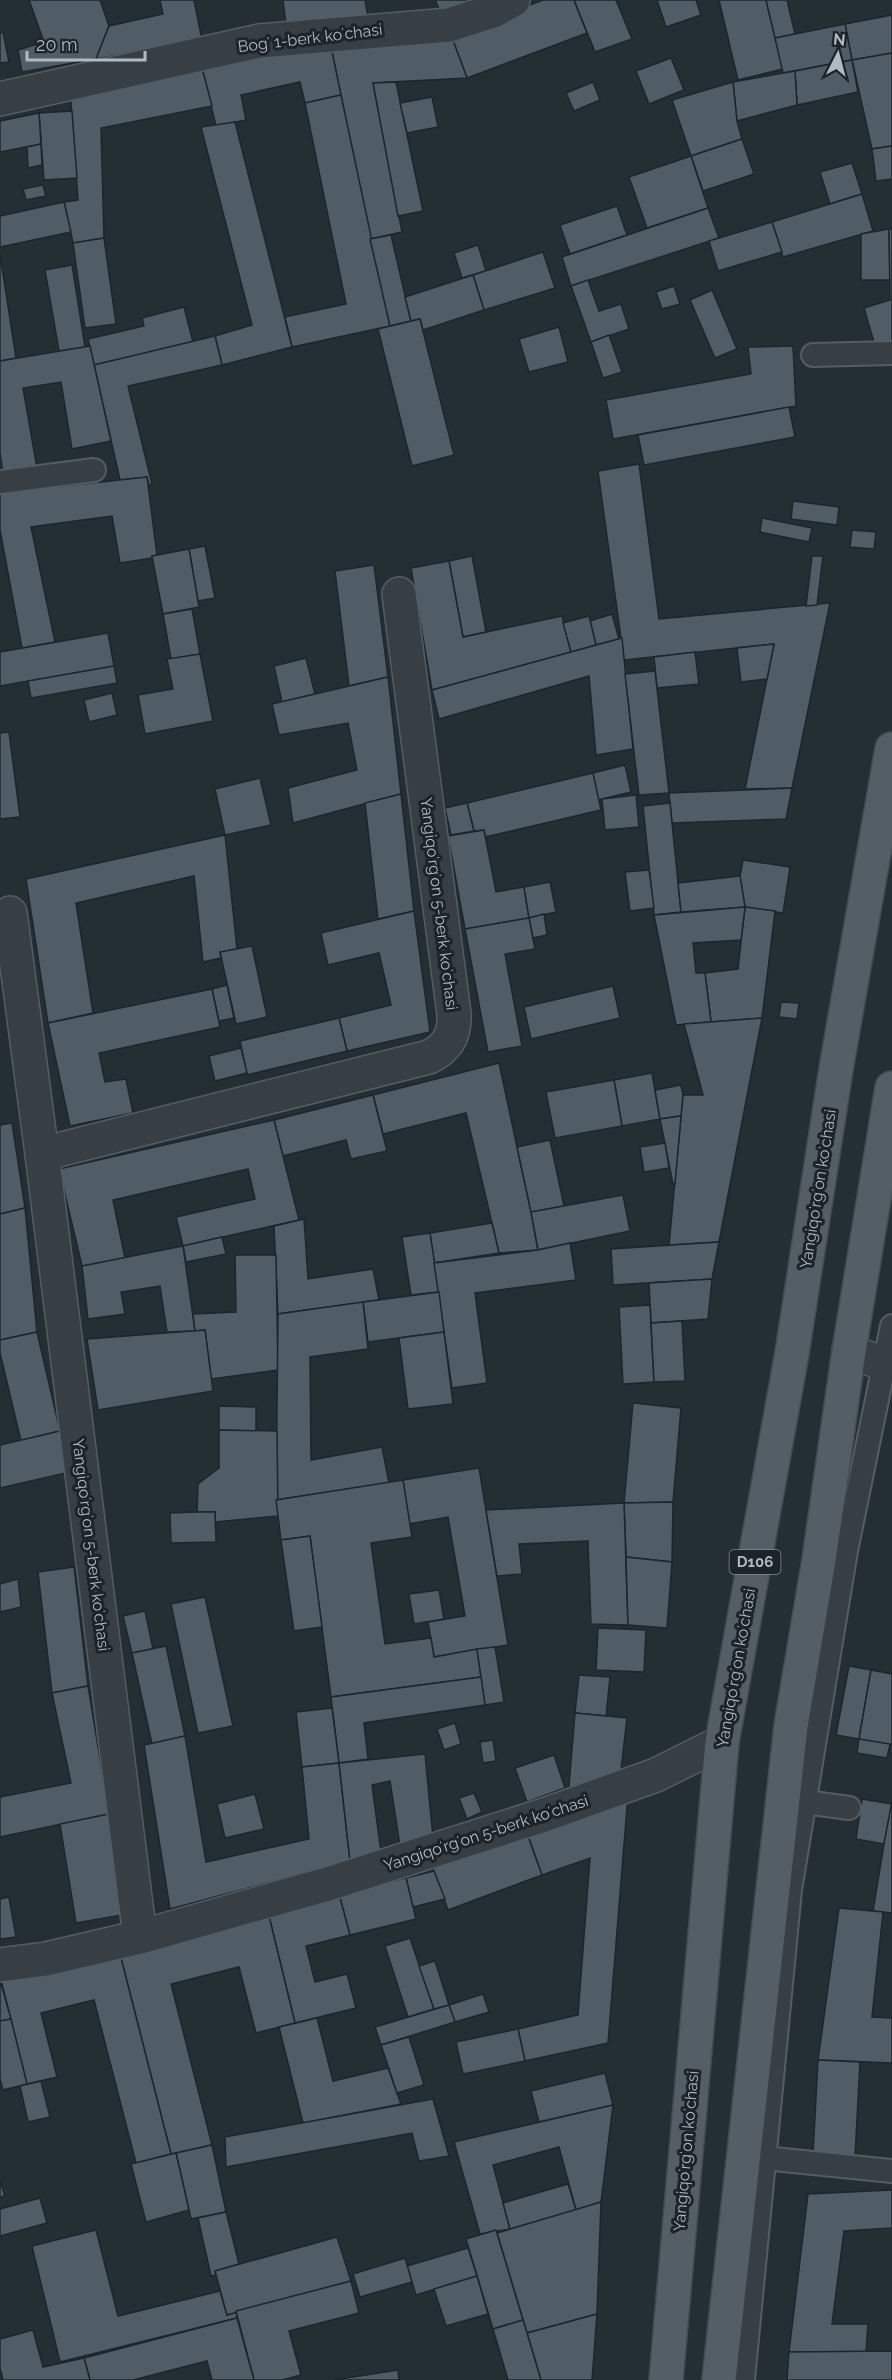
<svg xmlns="http://www.w3.org/2000/svg" width="892" height="2380" font-family="Raleway,sans-serif">
<rect width="100%" height="100%" fill="#232e35"/>
<g fill="#505c66" stroke="#1d262d" stroke-width="1.5">
<polygon points="29,0 100,0 109,26 96,59 22,72 18,50 44,42"/>
<polygon points="160,0 194,0 202,40 96,59 109,26 163,14"/>
<polygon points="283,0 365,0 368,17 286,26"/>
<polygon points="435,0 479,0 442,15"/>
<polygon points="543,0 574,0 587,33 467,78 451,35"/>
<polygon points="574,0 616,0 632,39 595,52"/>
<polygon points="657,0 696,0 701,15 666,27"/>
<polygon points="719,0 766,0 783,69 738,80"/>
<polygon points="766,0 787,0 795,34 775,38"/>
<polygon points="892,15 892,53 852,60 845,24"/>
<polygon points="845,24 852,60 783,73 775,38"/>
<polygon points="3,32 9,62 0,63 0,33"/>
<polygon points="451,35 467,78 373,83 402,232 370,239 330,42"/>
<polygon points="330,42 341,95 305,103 300,82 241,95 246,120 216,126 201,64"/>
<polygon points="892,53 892,146 872,149 852,60"/>
<polygon points="671,58 684,90 649,104 636,71"/>
<polygon points="852,60 858,92 797,105 795,71"/>
<polygon points="201,64 212,106 101,128 104,238 73,243 64,202 78,200 70,89"/>
<polygon points="795,71 797,105 737,121 733,82"/>
<polygon points="396,82 423,211 398,216 373,83"/>
<polygon points="593,82 600,100 574,111 566,93"/>
<polygon points="733,82 737,121 742,139 691,156 672,100"/>
<polygon points="341,95 390,326 292,347 285,317 346,304 305,103"/>
<polygon points="432,97 438,127 407,133 400,103"/>
<polygon points="72,111 77,178 44,180 39,113"/>
<polygon points="39,113 41,144 0,152 0,121"/>
<polygon points="235,122 292,347 222,365 215,336 252,325 201,127"/>
<polygon points="742,139 754,174 703,191 691,156"/>
<polygon points="41,144 42,165 28,168 27,147"/>
<polygon points="892,146 892,179 876,181 872,149"/>
<polygon points="691,156 708,208 647,228 629,177"/>
<polygon points="852,163 862,194 830,204 820,172"/>
<polygon points="43,185 46,196 26,200 23,189"/>
<polygon points="862,194 873,231 783,257 772,222"/>
<polygon points="64,202 71,232 0,247 0,216"/>
<polygon points="617,206 627,235 570,254 560,225"/>
<polygon points="708,208 719,238 571,286 562,257"/>
<polygon points="772,222 782,252 718,271 709,241"/>
<polygon points="889,229 890,280 861,280 861,234"/>
<polygon points="889,229 892,229 892,344 876,349 864,308 890,300"/>
<polygon points="391,235 411,321 390,326 370,239"/>
<polygon points="104,238 116,324 85,328 73,243"/>
<polygon points="478,245 486,271 462,278 454,253"/>
<polygon points="543,252 555,288 484,310 473,275"/>
<polygon points="0,254 16,358 0,361"/>
<polygon points="72,265 85,347 59,351 45,270"/>
<polygon points="473,275 484,310 423,330 420,319 411,321 405,297"/>
<polygon points="588,280 599,311 621,304 629,329 591,342 571,286"/>
<polygon points="674,286 680,304 662,309 656,292"/>
<polygon points="712,290 737,349 715,358 690,300"/>
<polygon points="184,307 193,342 94,365 88,339 144,326 142,318"/>
<polygon points="420,319 454,455 412,466 378,329"/>
<polygon points="559,327 568,362 529,372 519,339"/>
<polygon points="609,335 622,372 603,378 591,342"/>
<polygon points="215,336 222,365 128,386 152,484 149,485 147,477 120,480 94,365"/>
<polygon points="90,346 111,441 72,449 61,382 23,388 37,468 3,473 0,453 0,361"/>
<polygon points="793,346 796,406 613,439 606,400 751,374 748,347"/>
<polygon points="789,407 795,437 644,465 638,435"/>
<polygon points="639,464 659,619 830,603 792,788 745,789 774,644 624,660 598,471"/>
<polygon points="147,477 157,555 152,556 152,558 120,563 112,516 31,527 55,642 22,648 0,530 0,493"/>
<polygon points="793,501 839,507 837,525 791,519"/>
<polygon points="762,518 812,528 809,542 760,532"/>
<polygon points="852,530 876,532 874,549 850,547"/>
<polygon points="205,546 215,598 198,601 189,549"/>
<polygon points="189,549 199,607 163,614 152,556"/>
<polygon points="472,556 486,632 463,637 449,561"/>
<polygon points="812,556 823,556 817,605 806,606"/>
<polygon points="449,561 463,637 562,616 571,652 432,690 411,568"/>
<polygon points="374,565 388,677 349,686 335,571"/>
<polygon points="192,609 200,654 171,659 163,614"/>
<polygon points="612,614 619,639 596,645 590,621"/>
<polygon points="589,616 596,645 571,652 563,623"/>
<polygon points="108,633 114,666 0,686 0,652"/>
<polygon points="622,638 633,749 596,755 589,676 439,719 432,690"/>
<polygon points="774,644 767,679 741,682 737,648"/>
<polygon points="695,652 699,684 657,688 654,657"/>
<polygon points="200,654 213,721 145,734 138,695 173,689 167,659"/>
<polygon points="306,658 315,694 282,702 274,666"/>
<polygon points="114,666 117,683 31,698 28,681"/>
<polygon points="655,671 669,793 639,795 625,674"/>
<polygon points="388,677 401,794 293,823 288,788 357,770 348,723 279,735 272,704"/>
<polygon points="112,693 117,715 89,722 84,700"/>
<polygon points="9,732 20,817 0,819 0,733"/>
<polygon points="625,765 631,792 598,800 593,773"/>
<polygon points="593,773 601,810 485,837 484,830 474,831 467,803"/>
<polygon points="260,778 271,825 225,835 215,789"/>
<polygon points="792,788 786,819 672,823 669,793"/>
<polygon points="401,794 414,911 378,919 365,803"/>
<polygon points="636,795 639,827 605,830 602,799"/>
<polygon points="467,803 474,831 451,835 445,808"/>
<polygon points="670,803 681,912 654,915 643,806"/>
<polygon points="484,830 496,892 524,887 529,918 465,929 448,836"/>
<polygon points="225,835 237,949 220,952 221,958 203,962 194,876 76,903 93,1013 48,1023 26,879"/>
<polygon points="743,860 790,867 783,913 745,907 740,876"/>
<polygon points="649,870 654,908 630,911 625,872"/>
<polygon points="740,876 745,907 681,912 678,883"/>
<polygon points="550,882 556,912 529,918 524,887"/>
<polygon points="745,907 775,911 762,1018 711,1022 705,973 738,969"/>
<polygon points="745,907 741,940 693,943 696,973 705,973 711,1022 676,1025 654,915"/>
<polygon points="414,911 430,1032 347,1051 339,1018 391,1005 379,953 328,965 321,933"/>
<polygon points="544,914 547,935 533,938 529,918"/>
<polygon points="529,918 535,949 505,954 522,1046 488,1052 465,929"/>
<polygon points="252,946 267,1017 236,1024 220,952"/>
<polygon points="227,985 234,1018 219,1021 212,989"/>
<polygon points="613,986 620,1018 531,1039 524,1007"/>
<polygon points="212,989 220,1027 99,1053 105,1082 126,1079 133,1113 70,1126 48,1023"/>
<polygon points="781,1002 799,1003 797,1019 779,1017"/>
<polygon points="339,1018 347,1051 247,1075 240,1041"/>
<polygon points="762,1018 719,1242 669,1245 683,1095 703,1095 684,1024"/>
<polygon points="241,1048 247,1073 215,1081 209,1056"/>
<polygon points="499,1063 531,1212 538,1250 499,1253 466,1113 383,1134 373,1095"/>
<polygon points="652,1073 660,1119 622,1126 614,1080"/>
<polygon points="614,1080 622,1126 555,1138 546,1092"/>
<polygon points="681,1085 683,1095 681,1116 660,1119 655,1090"/>
<polygon points="373,1095 387,1151 351,1159 346,1140 283,1156 274,1120"/>
<polygon points="681,1116 675,1184 673,1184 660,1119"/>
<polygon points="274,1120 299,1220 183,1246 176,1217 255,1199 248,1169 113,1200 125,1258 82,1266 59,1169"/>
<polygon points="12,1123 25,1208 0,1214 0,1125"/>
<polygon points="550,1140 564,1206 531,1212 517,1147"/>
<polygon points="665,1143 669,1168 644,1172 640,1147"/>
<polygon points="623,1195 630,1231 538,1250 531,1212"/>
<polygon points="25,1208 37,1332 0,1340 0,1214"/>
<polygon points="304,1219 308,1279 373,1269 379,1300 278,1314 274,1226"/>
<polygon points="492,1223 499,1253 434,1263 430,1233"/>
<polygon points="430,1233 439,1292 411,1295 402,1237"/>
<polygon points="222,1237 226,1254 186,1262 183,1246"/>
<polygon points="719,1242 712,1279 613,1285 611,1249"/>
<polygon points="570,1243 576,1280 475,1293 487,1383 452,1388 434,1263 538,1250"/>
<polygon points="183,1246 195,1331 167,1332 160,1286 121,1292 125,1314 88,1319 82,1266"/>
<polygon points="235,1255 276,1255 278,1370 211,1379 205,1330 195,1331 193,1314 236,1312"/>
<polygon points="712,1279 708,1319 651,1323 649,1283"/>
<polygon points="439,1292 444,1332 368,1342 363,1302"/>
<polygon points="363,1302 368,1349 310,1357 311,1460 382,1447 389,1483 276,1500 278,1314"/>
<polygon points="650,1305 654,1382 623,1384 619,1307"/>
<polygon points="682,1321 685,1381 654,1382 651,1323"/>
<polygon points="205,1330 213,1391 98,1410 87,1339"/>
<polygon points="37,1332 60,1431 21,1441 0,1353 0,1340"/>
<polygon points="444,1332 453,1404 408,1409 399,1338"/>
<polygon points="633,1403 681,1408 673,1502 624,1503"/>
<polygon points="219,1406 256,1407 256,1431 219,1430"/>
<polygon points="219,1430 277,1431 278,1516 215,1522 215,1512 197,1512 198,1484 219,1468"/>
<polygon points="60,1431 70,1472 0,1488 0,1445"/>
<polygon points="479,1468 508,1645 434,1657 428,1622 465,1616 448,1517 409,1524 403,1480"/>
<polygon points="403,1480 412,1537 371,1543 385,1644 431,1638 434,1657 477,1649 481,1677 331,1697 310,1536 281,1540 276,1500"/>
<polygon points="673,1502 672,1562 626,1557 624,1503"/>
<polygon points="624,1503 628,1625 591,1624 588,1541 519,1544 522,1574 497,1576 486,1510"/>
<polygon points="197,1512 215,1512 216,1542 171,1543 170,1513"/>
<polygon points="310,1536 322,1627 294,1631 281,1540"/>
<polygon points="626,1557 672,1562 667,1628 628,1625"/>
<polygon points="74,1567 88,1686 52,1693 38,1572"/>
<polygon points="18,1579 21,1607 0,1612 0,1584"/>
<polygon points="439,1590 444,1619 414,1624 409,1594"/>
<polygon points="205,1597 233,1726 198,1733 171,1604"/>
<polygon points="145,1611 153,1649 132,1653 123,1616"/>
<polygon points="598,1628 646,1630 644,1672 596,1670"/>
<polygon points="166,1646 185,1736 152,1744 132,1653"/>
<polygon points="495,1647 504,1702 485,1705 477,1649"/>
<polygon points="849,1666 871,1670 859,1739 836,1735"/>
<polygon points="871,1670 892,1674 892,1745 859,1739"/>
<polygon points="579,1675 610,1677 606,1716 575,1713"/>
<polygon points="481,1677 485,1705 364,1723 368,1759 339,1763 331,1697"/>
<polygon points="88,1686 109,1814 0,1837 0,1797 71,1783 52,1693"/>
<polygon points="332,1708 339,1763 302,1767 296,1712"/>
<polygon points="575,1713 627,1718 620,1778 568,1798"/>
<polygon points="455,1723 461,1744 444,1750 437,1729"/>
<polygon points="185,1736 206,1862 309,1839 302,1767 339,1763 350,1861 170,1909 144,1745"/>
<polygon points="859,1739 890,1744 887,1758 857,1753"/>
<polygon points="493,1740 496,1761 483,1763 480,1742"/>
<polygon points="425,1754 433,1837 400,1846 390,1781 372,1785 381,1852 350,1861 339,1763"/>
<polygon points="554,1755 565,1788 527,1802 515,1768"/>
<polygon points="474,1793 482,1812 467,1819 459,1798"/>
<polygon points="255,1794 264,1829 225,1838 217,1804"/>
<polygon points="628,1795 608,2043 525,2061 518,2029 578,2015 590,1858 542,1875 527,1833"/>
<polygon points="862,1799 892,1804 884,1844 856,1839"/>
<polygon points="892,1801 892,1913 873,1911 884,1844"/>
<polygon points="109,1814 122,1915 76,1923 60,1824"/>
<polygon points="525,1828 542,1875 448,1910 431,1863"/>
<polygon points="434,1871 445,1899 413,1907 406,1878"/>
<polygon points="406,1878 416,1919 350,1935 339,1894"/>
<polygon points="339,1894 350,1935 306,1946 315,1982 347,1974 356,2008 295,2023 268,1912"/>
<polygon points="9,1897 16,1937 0,1939 0,1899"/>
<polygon points="839,1908 883,1912 872,2017 892,2018 892,2063 818,2060"/>
<polygon points="268,1912 295,2023 256,2033 239,1967 171,1984 212,2145 171,2154 119,1950"/>
<polygon points="410,1938 434,2009 408,2017 385,1946"/>
<polygon points="119,1950 171,2154 136,2163 94,2000 41,2013 57,2077 27,2084 1,1980"/>
<polygon points="435,1961 449,2005 434,2009 419,1966"/>
<polygon points="0,1980 11,2019 0,2021"/>
<polygon points="483,1994 489,2012 455,2022 449,2005"/>
<polygon points="449,2005 455,2022 381,2045 375,2027"/>
<polygon points="317,2018 333,2081 388,2068 401,2104 303,2123 279,2027"/>
<polygon points="11,2019 27,2084 3,2090 0,2079 0,2021"/>
<polygon points="518,2029 525,2061 463,2074 456,2042"/>
<polygon points="409,2037 424,2085 397,2093 381,2045"/>
<polygon points="818,2060 860,2062 855,2157 813,2154"/>
<polygon points="605,2073 613,2105 539,2122 531,2091"/>
<polygon points="41,2081 50,2117 28,2122 20,2086"/>
<polygon points="433,2099 449,2156 419,2161 412,2133 226,2167 225,2137"/>
<polygon points="613,2105 601,2202 576,2210 559,2147 493,2165 510,2229 480,2234 454,2142"/>
<polygon points="212,2145 226,2212 191,2219 176,2153"/>
<polygon points="176,2153 189,2210 146,2222 131,2164"/>
<polygon points="0,2181 5,2196 0,2197"/>
<polygon points="568,2184 576,2210 510,2229 503,2203"/>
<polygon points="892,2190 892,2228 844,2231 832,2324 868,2324 866,2352 789,2352 808,2194"/>
<polygon points="40,2198 47,2223 0,2236 0,2209"/>
<polygon points="601,2202 597,2314 527,2333 497,2233"/>
<polygon points="226,2212 239,2264 215,2271 216,2275 211,2276 198,2218"/>
<polygon points="96,2230 118,2316 220,2291 227,2315 236,2311 237,2318 60,2362 32,2246"/>
<polygon points="496,2230 523,2320 493,2329 466,2239"/>
<polygon points="337,2237 351,2281 227,2315 215,2271"/>
<polygon points="468,2248 477,2276 416,2295 407,2266"/>
<polygon points="405,2258 412,2282 360,2297 353,2274"/>
<polygon points="477,2276 488,2314 446,2326 434,2289"/>
<polygon points="351,2281 359,2313 289,2331 301,2375 282,2380 254,2380 236,2311"/>
<polygon points="597,2314 592,2380 541,2380 527,2333"/>
<polygon points="237,2318 254,2380 212,2380 207,2361 133,2380 90,2380 84,2358"/>
<polygon points="523,2320 527,2333 541,2380 508,2380 493,2329"/>
<polygon points="33,2330 43,2367 84,2358 90,2380 3,2380 0,2368 0,2339"/>
<polygon points="892,2351 892,2380 787,2380 789,2352"/>
<polygon points="398,2370 399,2380 334,2380"/>
</g>
<g fill="none" stroke-linecap="round" stroke-linejoin="round">
<defs>
<g id="service">
<polyline points="813,355 892,353"/>
<polyline points="0,482 94,470"/>
<polyline points="805,1802 849,1808"/>
<polyline points="764,2158 892,2171"/>
<polyline points="743,2380 790,1890 846,1551 892,1326"/>
</g>
<g id="minor">
<polyline points="0,99 259,41 449,25 493,11 513,0"/>
<polyline points="10,913 42,1154 140,1937"/>
<path d="M42,1154L429,1057C448,1048 455,1034 454,1014L399,594"/>
<polyline points="849,1351 884,1364 892,1364"/>
<polyline points="0,1965 46,1959 140,1937 331,1883 544,1815 656,1775 722,1742"/>
</g>
<g id="primary">
<polyline points="666,2380 722,1742 792,1353 836,1069 892,749"/>
<polyline points="719,2380 791,1726 819,1560 849,1351 892,1088"/>
</g>
</defs>
<use href="#service" stroke="#545d64" stroke-width="26"/>
<use href="#minor" stroke="#545d64" stroke-width="36"/>
<use href="#primary" stroke="#424b52" stroke-width="36"/>
<use href="#service" stroke="#363f46" stroke-width="22"/>
<use href="#minor" stroke="#363f46" stroke-width="33"/>
<use href="#primary" stroke="#545e66" stroke-width="33"/>
</g>
<g text-anchor="middle" dominant-baseline="central" stroke-width="6" stroke-linejoin="round" paint-order="stroke">
<rect fill="#1b242b" stroke="#848d95" stroke-width="1.5" x="729.5" y="1550" width="51" height="24" rx="4.5"/>
<g font-size="15" font-weight="bold" fill="#b1bac2">
<text x="755" y="1562">D106</text>
</g>
<g font-size="16" fill="#b1bac2" stroke="#1b242b">
<text transform="translate(310 38) rotate(-7)">Bogʻ 1-berk koʻchasi</text>
<text transform="translate(439 904) rotate(83)">Yangiqoʻrgʻon 5-berk koʻchasi</text>
<text transform="translate(818 1189) rotate(-81)">Yangiqoʻrgʻon koʻchasi</text>
<text transform="translate(91 1545) rotate(83)">Yangiqoʻrgʻon 5-berk koʻchasi</text>
<text transform="translate(736 1668) rotate(-80)">Yangiqoʻrgʻon koʻchasi</text>
<text transform="translate(486 1833) rotate(-18)">Yangiqoʻrgʻon 5-berk koʻchasi</text>
<text transform="translate(686 2151) rotate(-85)">Yangiqoʻrgʻon koʻchasi</text>
</g>
</g>
<g transform="translate(838 54) rotate(6)" stroke="#1b242b" stroke-width="4.5" paint-order="stroke">
<path d="M0-4.5L10 22L0 15L-10 22Z" fill="#b1bac2"/>
<text y="-9" font-size="16" font-weight="bold" text-anchor="middle" fill="#b1bac2">N</text>
</g>
<path d="M27 51v9h118v-9" fill="none" stroke="#b1bac2" stroke-width="3"/>
<text x="36" y="51" font-size="18" fill="#b1bac2" stroke="#1b242b" stroke-width="4.5" paint-order="stroke">20 m</text>
</svg>
